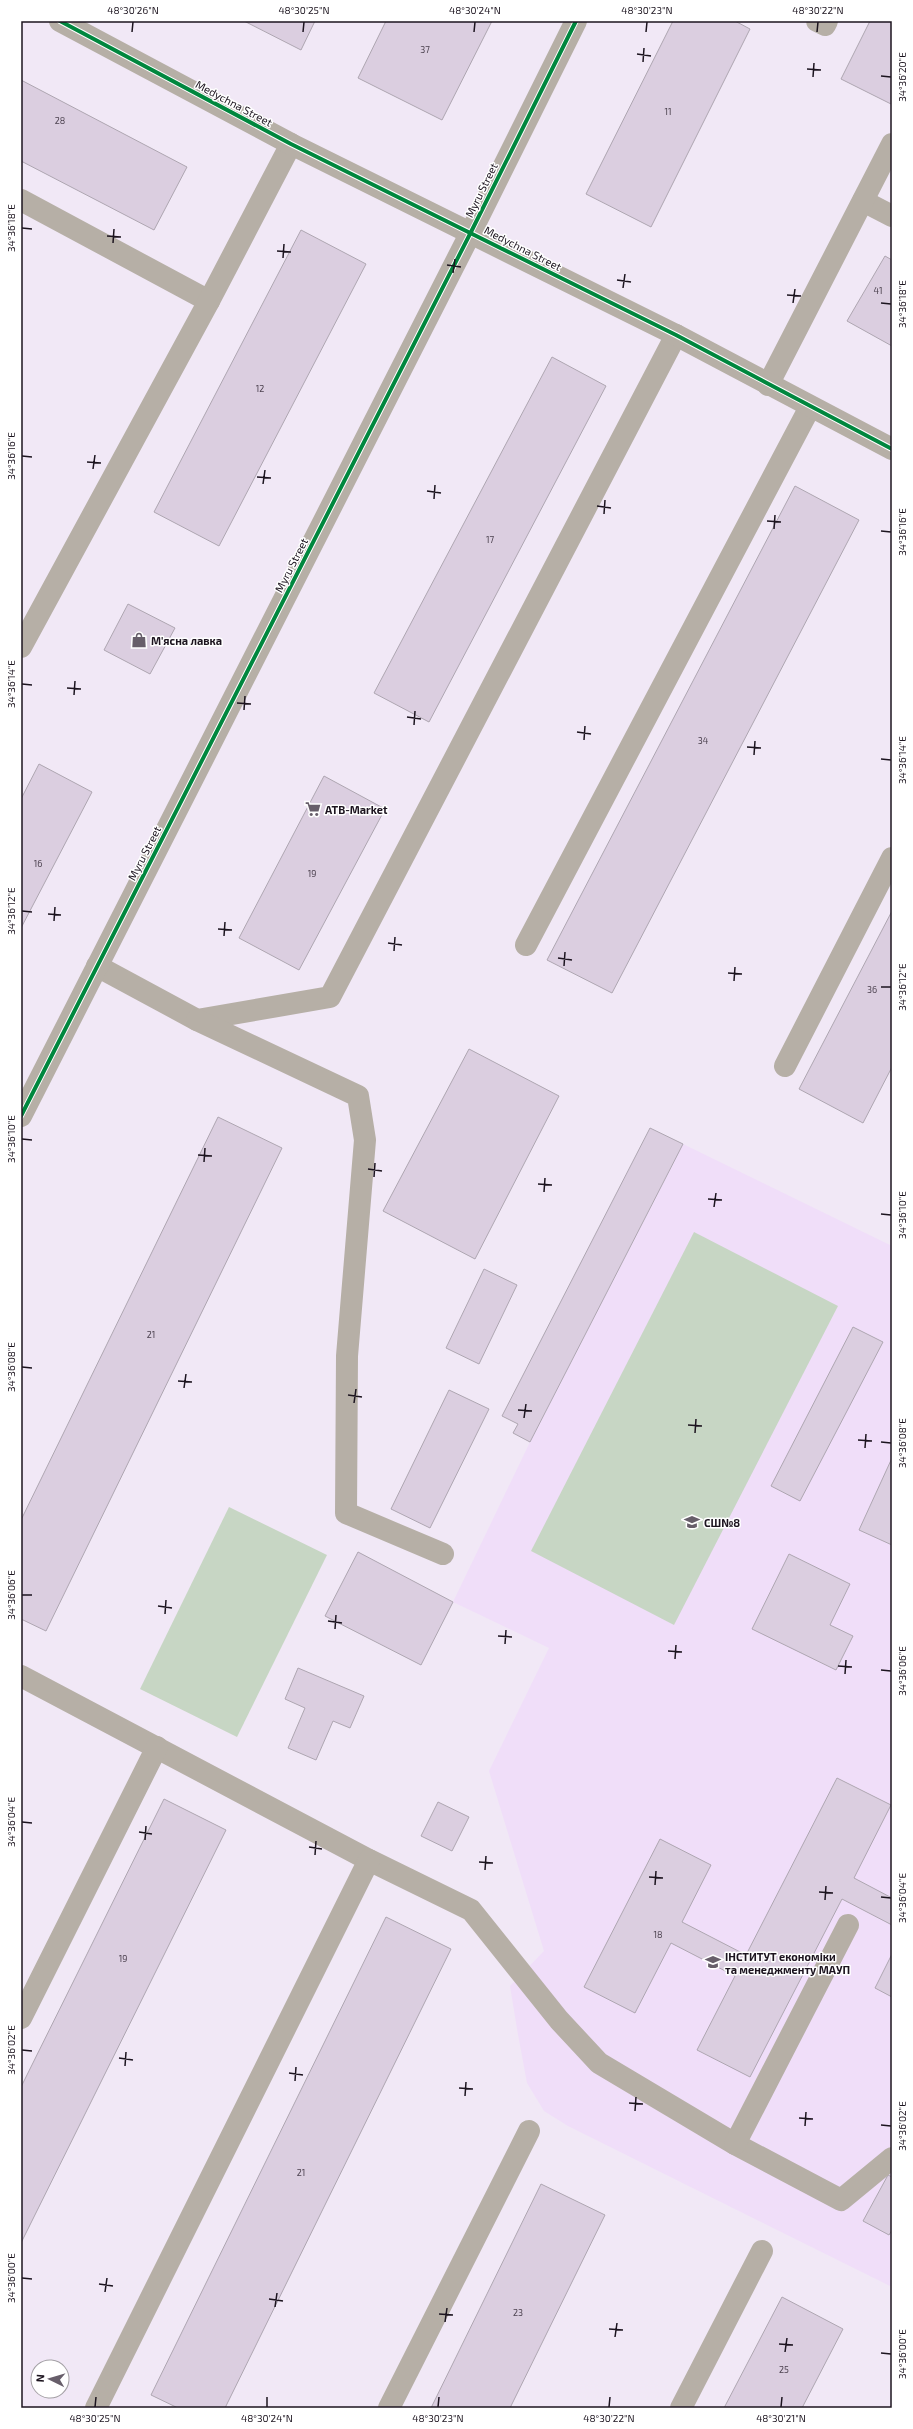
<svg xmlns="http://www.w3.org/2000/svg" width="913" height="2429" font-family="'Exo 2',sans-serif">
<rect width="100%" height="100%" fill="#f1e8f6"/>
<polygon fill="#f0def9" points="683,1144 892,1246 892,2287 568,2126 544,2111 527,2083 517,2029 510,1986 544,1951 489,1771 549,1648 453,1602 530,1442"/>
<g fill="#c7d6c4">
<polygon points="694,1232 838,1306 674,1625 531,1551"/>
<polygon points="229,1507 327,1555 237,1737 140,1689"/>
</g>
<g fill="#dbcee0" stroke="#aea6b1">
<polygon points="244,21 315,21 301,50"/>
<polygon points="386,21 492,21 442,120 358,78"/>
<polygon points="673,21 735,21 750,29 651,227 586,194"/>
<polygon points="870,21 892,21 891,104 841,79"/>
<polygon points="21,80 187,167 154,230 21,161"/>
<polygon points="301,230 366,264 219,546 154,512"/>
<polygon points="885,256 892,260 892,346 847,321"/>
<polygon points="552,357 606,386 429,722 374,693"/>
<polygon points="795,486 859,520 612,993 547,960"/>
<polygon points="128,604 175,628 150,674 104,650"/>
<polygon points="39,764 92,792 21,928 21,799"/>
<polygon points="324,776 385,809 299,970 239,938"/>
<polygon points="892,911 892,1067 863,1123 799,1089"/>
<polygon points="469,1049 559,1096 475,1259 383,1211"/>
<polygon points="218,1117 282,1148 46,1631 21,1619 21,1520"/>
<polygon points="650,1128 683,1144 530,1442 513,1433 518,1424 502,1416"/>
<polygon points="484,1269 517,1285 479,1364 446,1348"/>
<polygon points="853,1327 883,1342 800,1501 771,1486"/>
<polygon points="449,1390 489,1409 430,1528 391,1509"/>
<polygon points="892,1458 892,1545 859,1530"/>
<polygon points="358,1552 453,1602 421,1665 325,1616"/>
<polygon points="789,1554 850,1584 830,1625 853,1636 836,1670 752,1629"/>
<polygon points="298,1668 364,1696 350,1728 333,1721 316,1760 288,1748 305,1708 285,1699"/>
<polygon points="837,1778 891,1805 854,1878 892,1898 892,1925 842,1899 750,2077 697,2050 735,1976 671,1943 635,2013 584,1987 660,1839 711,1865 682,1922 746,1955"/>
<polygon points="164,1799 226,1830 21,2243 21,2087"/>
<polygon points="438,1802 469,1817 452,1851 421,1836"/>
<polygon points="386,1917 451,1949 225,2408 178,2408 151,2395"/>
<polygon points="892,1954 892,1997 875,1988"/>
<polygon points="888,2175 892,2177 892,2230 889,2235 863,2221"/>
<polygon points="541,2184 605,2215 510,2408 431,2408"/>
<polygon points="782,2297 843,2329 802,2408 724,2408"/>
</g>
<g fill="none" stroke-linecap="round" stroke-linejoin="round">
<g stroke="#b6afa6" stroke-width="22">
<polyline points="817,21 825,25 827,21"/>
<polyline points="21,200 209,301"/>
<polyline points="863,201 892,216"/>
<polyline points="768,385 892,144"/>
<polyline points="21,647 209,301 291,144"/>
<polyline points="526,945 810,407"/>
<polyline points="97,966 197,1020 330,997 676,335"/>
<polyline points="197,1020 358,1096 365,1140 347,1356 346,1513 443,1554"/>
<polyline points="785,1066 892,858"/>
<polyline points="21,1676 369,1860 471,1910 559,2020 599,2063 735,2144 841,2200 892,2158"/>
<polyline points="21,2018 157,1747"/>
<polyline points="735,2144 848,1925"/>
<polyline points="96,2408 369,1860"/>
<polyline points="389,2408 529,2131"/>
<polyline points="681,2408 762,2251"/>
</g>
<g stroke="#b6afa6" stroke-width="22">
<polyline points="60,21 291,144 676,335 892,449"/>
<polyline points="21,1116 471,232 576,21"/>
</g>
<defs>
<g id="cycleway">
<polyline points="60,21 291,144 676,335 892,449"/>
<polyline points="21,1116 471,232 576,21"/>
</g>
</defs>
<use href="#cycleway" stroke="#fff" stroke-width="6"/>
<use href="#cycleway" stroke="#00873e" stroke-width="4"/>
</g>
<path fill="none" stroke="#1c141f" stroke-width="1.5" d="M132,32L133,22M303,32L304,22M474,32L475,22M646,32L647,22M817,32L818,22M637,54L651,56M643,62L644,48M807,69L821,70M881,76L891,77M813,77L814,63M22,228L32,229M107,236L121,237M113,243L114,229M277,251L291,252M283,258L284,244M447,265L461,267M453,273L455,259M617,280L631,282M623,288L625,274M787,295L801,296M793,303L795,289M881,303L891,304M22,456L32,457M87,462L101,463M93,469L95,455M257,477L271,478M263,484L265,470M427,491L441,493M434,499L435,485M597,506L611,508M604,514L605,500M767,521L781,522M774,529L775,515M881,531L891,532M22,684L32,685M67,688L81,689M74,695L75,681M237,703L251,704M244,710L245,696M407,717L421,719M414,725L415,711M577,732L591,734M584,740L585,726M747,747L761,748M754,755L755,741M881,759L891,760M22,911L32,912M48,914L61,915M54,921L55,907M218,929L232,930M224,936L225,922M388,943L402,945M394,951L395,937M558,958L572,960M564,966L565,952M728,973L742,974M734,981L735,967M881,987H891M22,1139L32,1140M198,1155L212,1156M204,1162L205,1148M368,1169L382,1171M374,1177L375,1163M538,1184L552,1185M544,1192L545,1178M708,1199L722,1200M714,1207L716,1193M881,1214L891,1215M22,1367L32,1368M178,1381L192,1382M184,1388L186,1374M348,1395L362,1397M354,1403L356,1389M518,1410L532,1411M524,1418L526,1404M688,1425L702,1426M695,1433L696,1419M858,1440L872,1441M881,1442L891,1443M865,1448L866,1434M22,1595H32M158,1606L172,1608M165,1614L166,1600M328,1621L342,1623M335,1629L336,1615M498,1636L512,1637M505,1644L506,1630M668,1651L682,1652M675,1659L676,1645M838,1666L852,1667M881,1670L891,1671M845,1674L846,1660M22,1822L32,1823M139,1832L152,1834M145,1840L146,1826M309,1847L322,1849M315,1855L316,1841M479,1862L493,1863M485,1870L486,1856M649,1877L663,1878M655,1885L656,1871M819,1892L833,1893M881,1897L891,1898M825,1900L826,1886M22,2050L32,2051M119,2058L133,2060M125,2066L126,2052M289,2073L303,2075M295,2081L296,2067M459,2088L473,2089M465,2096L466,2082M629,2103L643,2104M635,2111L636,2097M799,2118L813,2119M881,2125L891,2126M805,2126L806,2112M22,2278L32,2279M99,2284L113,2286M105,2292L107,2278M269,2299L283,2301M275,2307L277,2293M439,2314L453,2315M445,2322L447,2308M609,2329L623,2330M615,2337L617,2323M779,2344L793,2345M785,2352L787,2338M881,2353L891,2354M95,2407L96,2397M267,2407V2397M438,2407L439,2397M609,2407L610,2397M781,2407L782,2397"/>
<defs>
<symbol id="shop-bare" viewBox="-9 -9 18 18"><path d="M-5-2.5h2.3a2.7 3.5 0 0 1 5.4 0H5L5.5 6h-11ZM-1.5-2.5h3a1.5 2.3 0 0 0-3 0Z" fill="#675e6a" stroke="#fff" stroke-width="2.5" paint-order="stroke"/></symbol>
<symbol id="supermarket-bare" viewBox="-9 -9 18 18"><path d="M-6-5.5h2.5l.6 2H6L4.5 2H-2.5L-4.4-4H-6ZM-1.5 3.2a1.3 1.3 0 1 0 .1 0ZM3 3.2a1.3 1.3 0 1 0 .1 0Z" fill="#675e6a" stroke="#fff" stroke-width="2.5" paint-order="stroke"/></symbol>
<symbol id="school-bare" viewBox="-9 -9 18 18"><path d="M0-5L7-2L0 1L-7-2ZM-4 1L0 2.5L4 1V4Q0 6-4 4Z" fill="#675e6a" stroke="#fff" stroke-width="2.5" paint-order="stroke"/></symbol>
<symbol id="university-bare" viewBox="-9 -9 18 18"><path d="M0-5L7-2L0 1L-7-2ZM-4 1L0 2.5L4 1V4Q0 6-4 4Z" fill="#675e6a" stroke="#fff" stroke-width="2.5" paint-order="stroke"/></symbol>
</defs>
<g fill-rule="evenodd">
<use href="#shop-bare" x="128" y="629" width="22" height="22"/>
<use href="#supermarket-bare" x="302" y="798" width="22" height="22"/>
<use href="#school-bare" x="681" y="1511" width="22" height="22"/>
<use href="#university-bare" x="702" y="1951" width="22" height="22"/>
</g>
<g text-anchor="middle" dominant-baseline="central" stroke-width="3" stroke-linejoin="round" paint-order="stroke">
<g font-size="9" fill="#4c424f">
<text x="425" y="49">37</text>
<text x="668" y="111">11</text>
<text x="60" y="120">28</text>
<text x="878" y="290">41</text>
<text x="260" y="388">12</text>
<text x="490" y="539">17</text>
<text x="703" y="740">34</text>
<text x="38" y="863">16</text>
<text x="312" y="873">19</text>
<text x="872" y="989">36</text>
<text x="151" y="1334">21</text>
<text x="658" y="1934">18</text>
<text x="123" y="1958">19</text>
<text x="301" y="2172">21</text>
<text x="518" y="2312">23</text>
<text x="784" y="2369">25</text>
</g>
<g font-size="11" fill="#1c141f" stroke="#fff">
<text transform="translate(234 103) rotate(28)">Medychna Street</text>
<text transform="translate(481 190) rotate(-64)">Myru Street</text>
<text transform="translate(523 248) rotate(27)">Medychna Street</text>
<text transform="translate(291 565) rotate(-63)">Myru Street</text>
<text transform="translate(144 853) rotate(-63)">Myru Street</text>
</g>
<g font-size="11" font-weight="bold" fill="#1c141f" stroke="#fff" text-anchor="start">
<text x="151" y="640">М'ясна лавка</text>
<text x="325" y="809">ATB-Market</text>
<text x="704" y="1522">СШ№8</text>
<text x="725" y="1956">ІНСТИТУТ економіки<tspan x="725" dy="13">та менеджменту МАУП</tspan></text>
</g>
</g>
<rect width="913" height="2429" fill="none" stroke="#ffffff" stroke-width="44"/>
<g transform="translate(50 2379) rotate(275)"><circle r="19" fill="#ffffff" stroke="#a4a1a5"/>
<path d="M0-3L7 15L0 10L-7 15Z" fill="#675e6a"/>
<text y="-6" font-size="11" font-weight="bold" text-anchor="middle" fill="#1c141f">N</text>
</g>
<rect x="22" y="22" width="869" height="2385" fill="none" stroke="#1c141f" stroke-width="1.5"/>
<g font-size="10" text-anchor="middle" fill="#1c141f">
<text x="133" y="14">48°30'26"N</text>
<text x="304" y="14">48°30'25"N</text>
<text x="475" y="14">48°30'24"N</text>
<text x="647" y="14">48°30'23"N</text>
<text x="818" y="14">48°30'22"N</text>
<text transform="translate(902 77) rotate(-90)" y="4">34°36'20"E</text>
<text transform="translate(11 228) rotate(-90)" y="4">34°36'18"E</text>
<text transform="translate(902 304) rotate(-90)" y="4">34°36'18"E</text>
<text transform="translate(11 456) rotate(-90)" y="4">34°36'16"E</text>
<text transform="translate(902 532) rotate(-90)" y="4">34°36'16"E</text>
<text transform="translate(11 684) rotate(-90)" y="4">34°36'14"E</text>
<text transform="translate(902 760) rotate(-90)" y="4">34°36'14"E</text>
<text transform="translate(11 911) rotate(-90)" y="4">34°36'12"E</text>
<text transform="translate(902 987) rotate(-90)" y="4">34°36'12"E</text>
<text transform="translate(11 1139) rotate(-90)" y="4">34°36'10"E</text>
<text transform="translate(902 1215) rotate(-90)" y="4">34°36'10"E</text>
<text transform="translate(11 1367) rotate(-90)" y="4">34°36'08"E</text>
<text transform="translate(902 1443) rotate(-90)" y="4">34°36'08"E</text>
<text transform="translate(11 1595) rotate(-90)" y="4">34°36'06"E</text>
<text transform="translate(902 1671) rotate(-90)" y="4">34°36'06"E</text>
<text transform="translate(11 1822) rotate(-90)" y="4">34°36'04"E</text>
<text transform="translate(902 1898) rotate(-90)" y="4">34°36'04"E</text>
<text transform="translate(11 2050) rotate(-90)" y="4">34°36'02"E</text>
<text transform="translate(902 2126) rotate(-90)" y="4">34°36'02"E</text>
<text transform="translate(11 2278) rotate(-90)" y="4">34°36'00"E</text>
<text transform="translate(902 2354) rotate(-90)" y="4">34°36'00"E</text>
<text x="95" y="2422">48°30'25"N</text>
<text x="267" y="2422">48°30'24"N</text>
<text x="438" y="2422">48°30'23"N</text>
<text x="609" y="2422">48°30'22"N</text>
<text x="781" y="2422">48°30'21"N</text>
</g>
</svg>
